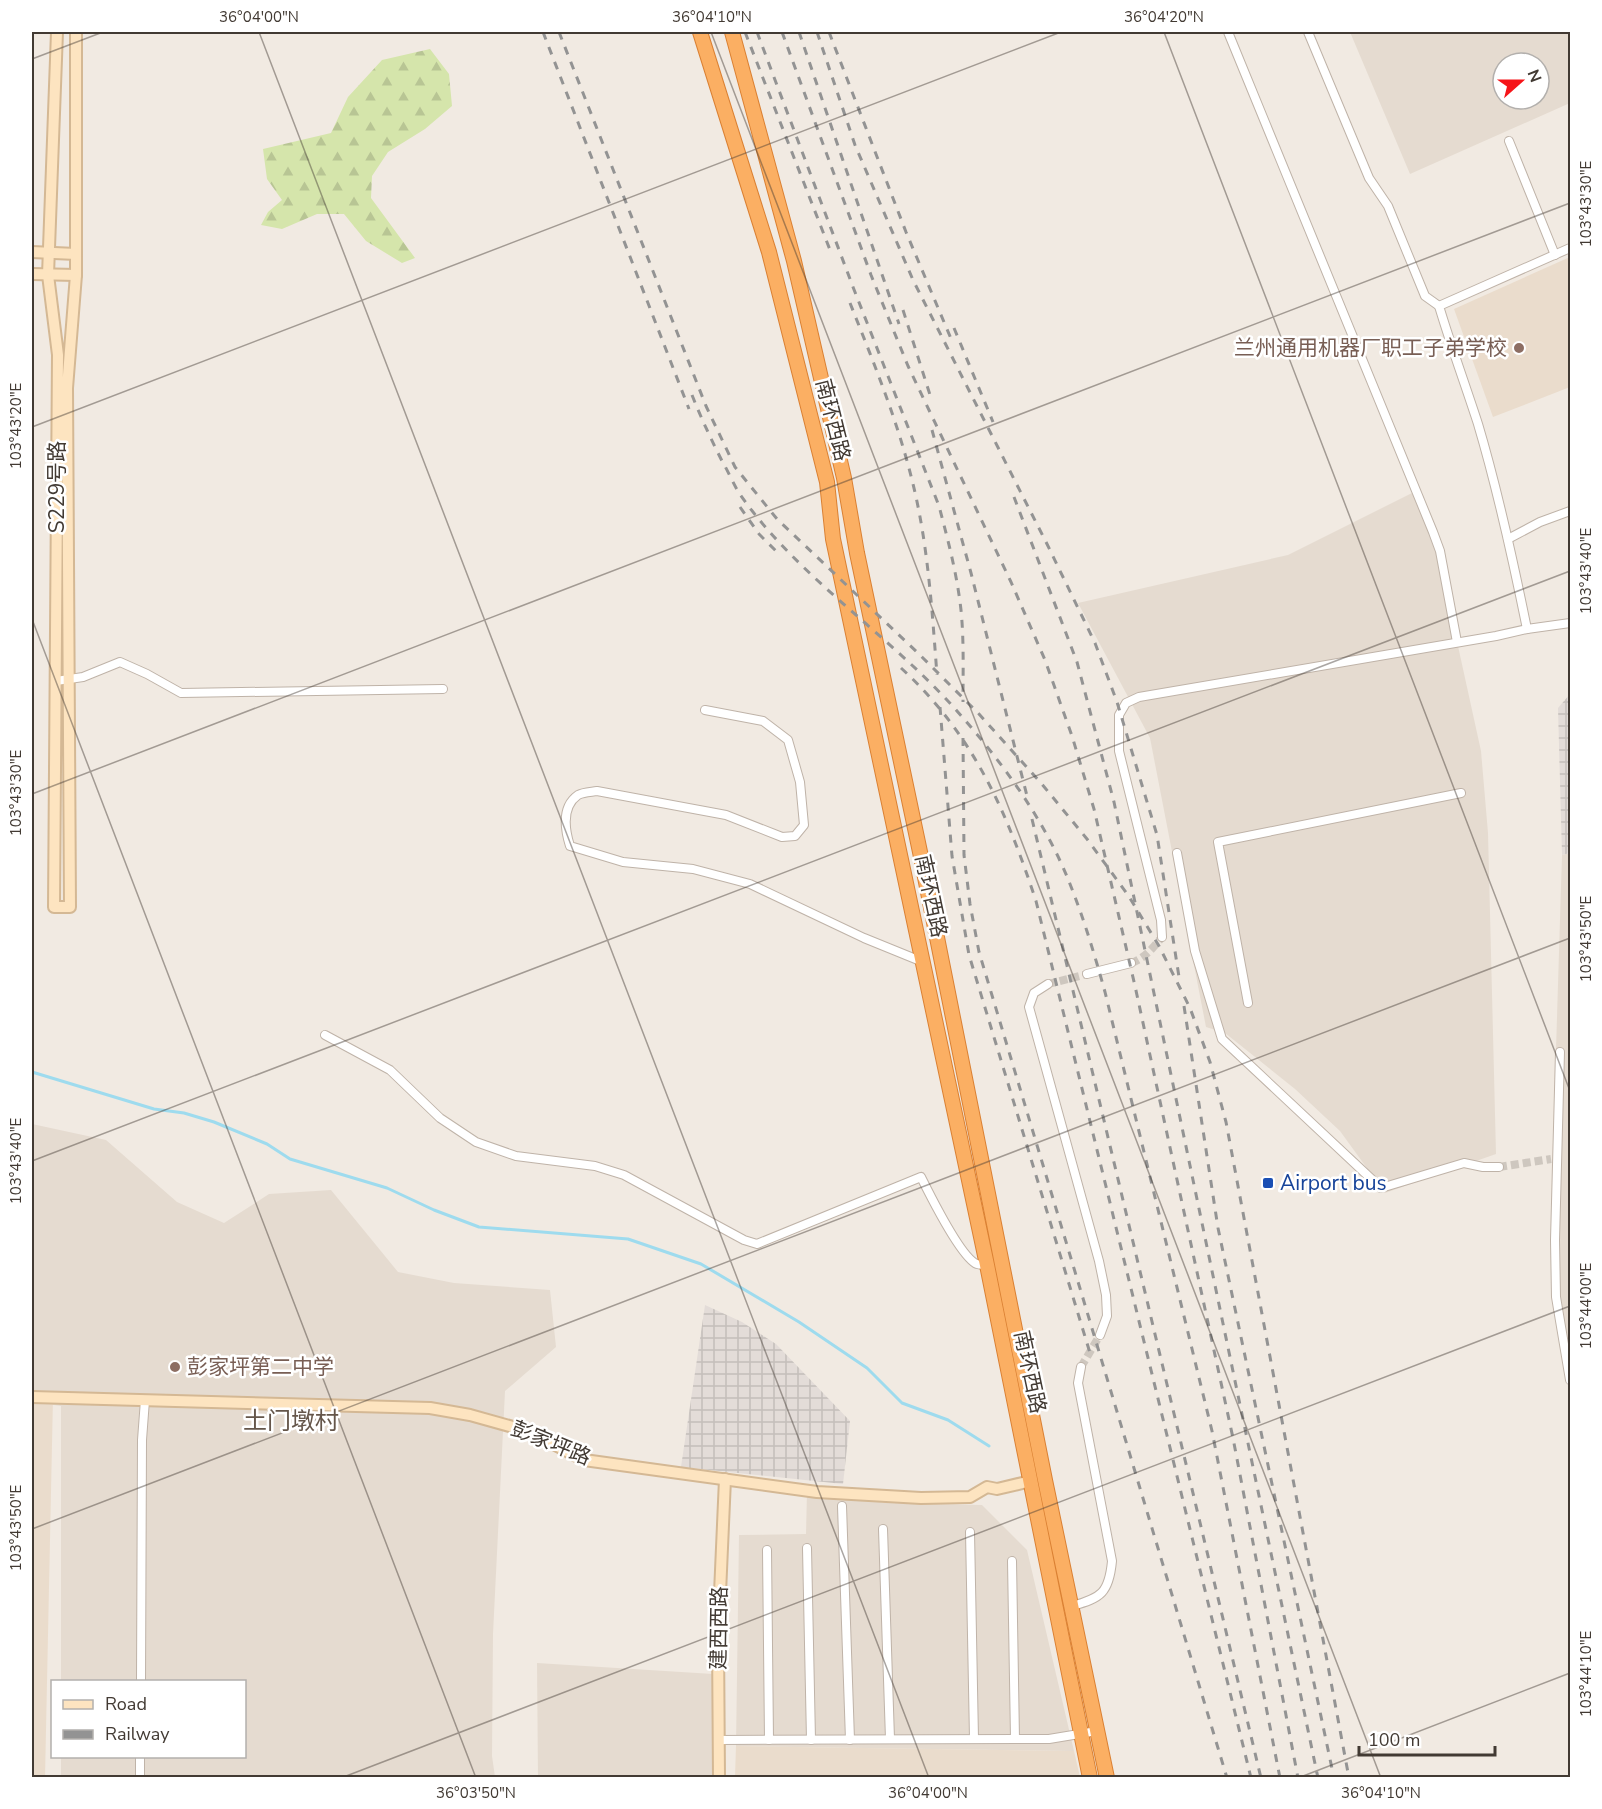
<svg xmlns="http://www.w3.org/2000/svg" width="1602" height="1809" font-family="'Nunito Sans','Noto Sans SC',sans-serif">
<defs>
<pattern id="industrial-grid" width="8" height="8" patternUnits="userSpaceOnUse" patternTransform="scale(1.5)"><rect width="8" height="8" fill="#e3dcd8"/><path d="M0 4h8M4 0v8" fill="none" stroke="#c4beba"/></pattern>
<pattern id="forest-firs" width="22" height="20" patternUnits="userSpaceOnUse" patternTransform="scale(1.5)"><rect width="22" height="20" fill="#d5e5ab"/><path d="M5 1l3.5 6h-7zM16 11l3.5 6h-7z" fill="#b8c594"/></pattern>
</defs>
<rect width="100%" height="100%" fill="#f1eae2"/>
<g fill="#e5dbd0" fill-rule="evenodd">
<path d="M1350,32H1570V103L1410,174ZM1503,63H1539V99H1503Z"/>
<polygon points="1416,491 1433,532 1481,751 1488,833 1496,1154 1385,1193 1340,1131 1295,1089 1225,1033 1206,1027 1150,738 1078,603 1288,555"/>
<polygon points="1570,853 1570,1373 1558,1316 1555,1082 1562,855"/>
<polygon points="32,1124 106,1140 177,1202 224,1223 269,1194 331,1190 398,1272 454,1283 550,1290 556,1347 505,1391 493,1634 492,1756 495,1777 61,1777 61,1757 244,1756 244,1682 61,1681 61,1406 32,1402"/>
<polygon points="807,1492 887,1503 982,1505 1027,1550 1074,1751 736,1746 739,1535 806,1534"/>
<polygon points="537,1663 713,1674 713,1777 538,1777"/>
</g>
<g fill="url(#industrial-grid)">
<polygon points="1570,694 1570,853 1562,855 1558,708"/>
<polygon points="705,1305 742,1322 776,1344 850,1421 843,1484 681,1467"/>
</g>
<g fill="#eadccc">
<polygon points="1570,257 1570,387 1493,417 1454,309"/>
<polygon points="32,1397 53,1397 45,1778 32,1777"/>
<polygon points="736,1746 1074,1751 1080,1777 735,1777"/>
</g>
<polygon fill="url(#forest-firs)" points="430,49 449,74 452,106 425,129 388,152 372,176 371,198 415,258 402,263 366,241 344,214 317,214 282,229 261,225 268,212 282,200 267,179 263,149 331,133 348,97 382,60"/>
<g fill="none" stroke-linecap="round" stroke-linejoin="round">
<polyline stroke="#9edbee" stroke-width="3" points="32,1072 154,1109 184,1113 214,1122 267,1144 290,1159 387,1188 434,1210 479,1227 628,1239 701,1264 799,1322 867,1368 902,1403 948,1420 989,1446"/>
<g stroke="#cec7bf" stroke-width="8" stroke-dasharray="8 4" stroke-linecap="butt">
<path d="M1131,963C1145,958 1153,948 1162,937"/>
<polyline points="1048,984 1087,974"/>
<polyline points="1499,1167 1551,1159"/>
<polyline points="1081,1367 1100,1335"/>
</g>
<defs>
<g id="street">
<polyline points="1228,32 1433,532 1440,551 1457,642"/>
<polyline points="1308,32 1369,178 1388,206 1425,296 1439,306"/>
<polyline points="1509,141 1555,255"/>
<polyline points="1508,539 1540,522 1570,511"/>
<path d="M1527,629C1513,560 1498,491 1478,424C1465,384 1451,346 1439,306L1570,248"/>
<polyline points="56,681 83,677 120,662 147,674 181,693 443,689"/>
<path d="M705,710L763,721L788,740L800,782L804,825L795,836L782,837L726,815L597,791C591,792 583,792 578,795C561,807 565,830 570,846L623,862L693,869L750,884L864,938L923,962"/>
<polyline points="1177,853 1195,951 1222,1039 1381,1188 1464,1163 1483,1167 1499,1167"/>
<polyline points="1162,937 1161,920 1119,751 1119,715 1126,703 1139,697 1496,636 1527,629 1570,623"/>
<polyline points="1087,974 1131,963"/>
<polyline points="1048,984 1034,993 1029,1007 1099,1261 1106,1295 1107,1316 1100,1335"/>
<polyline points="1248,1003 1218,842 1461,793"/>
<path d="M325,1035L390,1070L440,1118L476,1142L516,1156L595,1166L624,1175L744,1240L757,1244L921,1177C930,1195 961,1258 977,1264C978,1265 985,1265 987,1265"/>
<polyline points="1560,1052 1555,1240 1556,1297 1570,1380"/>
<polyline points="842,1506 850,1740"/>
<polyline points="883,1529 890,1739"/>
<polyline points="970,1532 974,1739"/>
<polyline points="807,1548 811,1740"/>
<polyline points="767,1550 769,1740"/>
<polyline points="1012,1561 1015,1739"/>
<path d="M1072,1606C1101,1598 1109,1593 1112,1561L1078,1383L1081,1367"/>
<polyline points="141,1682 142,1440 145,1400"/>
<polyline points="719,1740 1049,1739 1097,1731"/>
<polyline points="140,1778 140,1756"/>
</g>
<g id="secondary">
<polyline points="57,32 48,275 58,355 54,907 70,907 67,388 76,275 76,32"/>
<polyline points="32,252 76,254"/>
<polyline points="32,274 76,275"/>
<polyline points="32,1397 430,1408 470,1415 531,1432 584,1460 817,1492 921,1498 970,1497 987,1487 997,1489 1031,1481"/>
<polyline points="719,1778 718,1639 725,1479"/>
</g>
<g id="highway">
<polyline points="700,32 769,252 827,482 833,539 987,1265 1090,1778"/>
<polyline points="732,32 794,261 844,478 857,553 920,852 1045,1480 1107,1778"/>
</g>
</defs>
<use href="#street" stroke="#bfb3a8" stroke-width="10"/>
<use href="#secondary" stroke="#d4b894" stroke-width="14"/>
<use href="#highway" stroke="#da8033" stroke-width="16"/>
<use href="#street" stroke="#fff" stroke-width="8"/>
<use href="#secondary" stroke="#fde4c0" stroke-width="10"/>
<use href="#highway" stroke="#fbaf63" stroke-width="14"/>
<g stroke="#939393" stroke-width="3" stroke-dasharray="8 8" stroke-linecap="butt">
<polyline points="543,32 689,409"/>
<polyline points="559,32 706,406 735,467 777,519 919,654 979,714 1041,783 1087,839 1128,895 1159,946 1190,1008 1210,1062 1226,1122 1349,1778"/>
<polyline points="745,32 832,255"/>
<path d="M757,32L853,287L939,506C948,540 957,574 961,610C964,640 963,671 963,702"/>
<polyline points="782,32 871,275 908,366 1011,582 1045,660 1072,736 1094,809 1135,986 1233,1438 1298,1778"/>
<polyline points="799,32 899,324"/>
<polyline points="817,32 855,145 913,280 1047,544 1095,643 1117,702 1157,835 1179,977"/>
<polyline points="829,32 906,232 952,341"/>
<path d="M850,303C873,361 897,419 912,480C928,543 932,610 937,675"/>
<polyline points="903,310 931,398"/>
<polyline points="954,328 993,422"/>
<path d="M692,395C701,418 711,439 722,461C728,471 733,483 739,493C798,578 889,634 957,711C1002,762 1045,820 1070,884C1084,919 1095,956 1105,992L1212,1431L1280,1778"/>
<polyline points="932,430 971,573 1027,796"/>
<polyline points="1014,497 1077,662 1114,802 1318,1778"/>
<polyline points="740,507 759,534 776,551"/>
<path d="M901,668C973,734 1006,810 1036,901L1251,1778"/>
<polyline points="940,707 952,856 969,955 1090,1353"/>
<polyline points="963,738 964,855 970,904 979,952 1227,1778"/>
<polyline points="1032,819 1261,1778"/>
<polyline points="1184,1006 1218,1228 1334,1778"/>
</g>
</g>
<path fill="none" stroke="#423a33" stroke-width="1.5" stroke-opacity="0.45" d="M259,32L929,1778M711,32L1381,1778M1164,32L1570,1091M32,59L103,32M32,427L1061,32M32,619L476,1778M32,794L1570,203M32,1161L1570,571M32,1529L1570,938M341,1778L1570,1306M1298,1778L1570,1673"/>
<g fill="#8d6e63" stroke="#fff" stroke-width="2">
<circle cx="1519" cy="348" r="6"/>
<circle cx="175" cy="1367" r="6"/>
</g>
<rect fill="#1a4fb4" stroke="#fff" stroke-width="2" x="1262" y="1177" width="12" height="12" rx="3"/>
<g text-anchor="middle" dominant-baseline="central" stroke-width="5" stroke-linejoin="round" paint-order="stroke">
<g font-size="21" fill="#785e54" stroke="#fff" text-anchor="end">
<text x="1507" y="348">兰州通用机器厂职工子弟学校</text>
<text x="187" y="1367" text-anchor="start">彭家坪第二中学</text>
</g>
<g font-size="21" fill="#423a33" stroke="#fff">
<text transform="translate(833 420) rotate(76)">南环西路</text>
<text transform="translate(57 487) rotate(-90)">S229号路</text>
<text transform="translate(931 896) rotate(78)">南环西路</text>
<text transform="translate(1030 1372) rotate(78)">南环西路</text>
<text transform="translate(551 1443) rotate(22)">彭家坪路</text>
<text transform="translate(719 1628) rotate(-89)">建西西路</text>
</g>
<g font-size="21" fill="#164399" stroke="#fff" text-anchor="start">
<text x="1280" y="1183">Airport bus</text>
</g>
<g font-size="24" fill="#65564a" stroke="#fff">
<text x="291" y="1421">土门墩村</text>
</g>
</g>
<rect width="1602" height="1809" fill="none" stroke="#ffffff" stroke-width="66"/>
<rect x="51" y="1680" width="195" height="78" fill="#ffffff" stroke="#b3b0ad" stroke-width="1.5"/>
<rect x="63" y="1700" width="30" height="9" fill="#fde4c0" stroke="#b3b0ad" stroke-width="1.5"/>
<text x="105" y="1710" font-size="18" fill="#423a33">Road</text>
<rect x="63" y="1730" width="30" height="9" fill="#939393" stroke="#b3b0ad" stroke-width="1.5"/>
<text x="105" y="1740" font-size="18" fill="#423a33">Railway</text>
<g transform="translate(1521 81) rotate(69)"><circle r="28" fill="#ffffff" stroke="#b3b0ad" stroke-width="1.5"/>
<path d="M0-4.5L10 22L0 15L-10 22Z" fill="#f61418"/>
<text y="-9" font-size="16" font-weight="bold" text-anchor="middle" fill="#423a33">N</text>
</g>
<path d="M1359 1746v9h136v-9" fill="none" stroke="#423a33" stroke-width="3"/>
<text x="1368" y="1746" font-size="18" fill="#423a33" stroke="#ffffff" stroke-width="4.5" paint-order="stroke">100 m</text>
<rect x="33" y="33" width="1536" height="1743" fill="none" stroke="#423a33" stroke-width="2"/>
<g font-size="15" text-anchor="middle" fill="#423a33">
<text x="259" y="22">36°04'00"N</text>
<text x="712" y="22">36°04'10"N</text>
<text x="1164" y="22">36°04'20"N</text>
<text transform="translate(1586 204) rotate(-90)" y="5">103°43'30"E</text>
<text transform="translate(16 426) rotate(-90)" y="5">103°43'20"E</text>
<text transform="translate(1586 571) rotate(-90)" y="5">103°43'40"E</text>
<text transform="translate(16 793) rotate(-90)" y="5">103°43'30"E</text>
<text transform="translate(1586 939) rotate(-90)" y="5">103°43'50"E</text>
<text transform="translate(16 1161) rotate(-90)" y="5">103°43'40"E</text>
<text transform="translate(1586 1306) rotate(-90)" y="5">103°44'00"E</text>
<text transform="translate(16 1528) rotate(-90)" y="5">103°43'50"E</text>
<text transform="translate(1586 1674) rotate(-90)" y="5">103°44'10"E</text>
<text x="476" y="1798">36°03'50"N</text>
<text x="928" y="1798">36°04'00"N</text>
<text x="1381" y="1798">36°04'10"N</text>
</g>
</svg>
